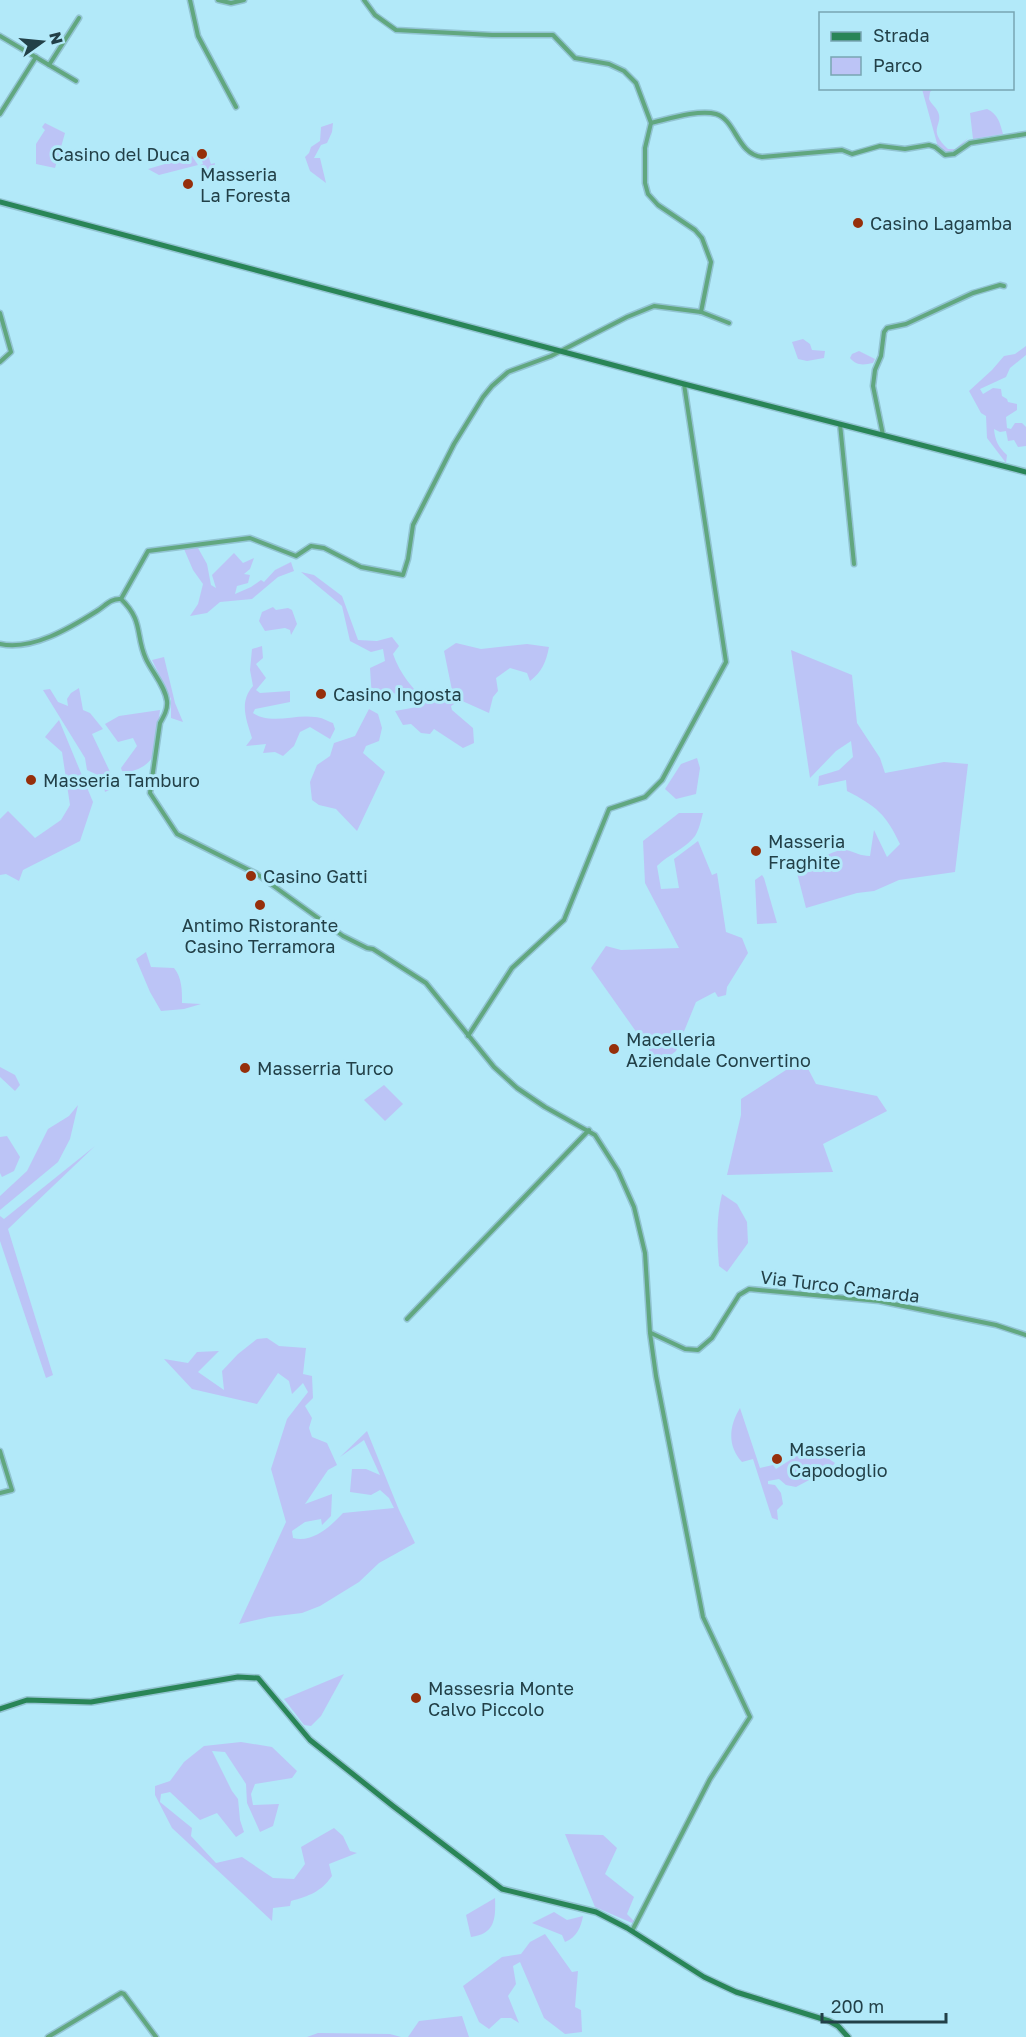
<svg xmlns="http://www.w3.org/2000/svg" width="1026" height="2037" font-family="'Golos Text',sans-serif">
<rect width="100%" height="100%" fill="#b2e9f9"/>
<g fill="#bcc4f6">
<path d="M922,89H933L930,92L929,99C931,104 936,107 938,112C944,125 926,129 948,149H955L968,138L957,150L947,153L938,147Z"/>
<path d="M987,109C998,114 1000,123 1003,134L973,139L970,113Z"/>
<polygon points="45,123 65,133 55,168 36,164 36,144 45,130 42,127"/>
<polygon points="333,123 332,132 327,143 321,145 314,158 320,158 326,183 310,171 305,157 309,153 311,147 320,141 321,127"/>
<polygon points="208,155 211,164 215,163 214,169 209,173 203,171 200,165 203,164 201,157"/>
<polygon points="192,156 198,165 159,175 148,169"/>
<polygon points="803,339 810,344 812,350 825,351 824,358 807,361 798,359 792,342"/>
<path d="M1026,346V355L1010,368L1006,377L980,389L983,394L993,388L1001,389L1002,396L1007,399L1008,402L1017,404V410L1006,417L1007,428L1011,429L1015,423H1022L1026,427V446L1018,447L1014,440L1008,441L1006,431L1000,432L994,429C995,440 998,447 1007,455L1006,463L987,438L986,416L981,413L969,391L992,370L1004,356L1015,354Z"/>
<path d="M859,351L875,359L873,363C863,365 857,366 850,358L852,354Z"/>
<polygon points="198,548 207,564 211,585 216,588 212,575 234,553 243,563 254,558 250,569 244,574 250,575 248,583 237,586 235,594 251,587 261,580 264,582 275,570 291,562 294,571 278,577 252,599 220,602 207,613 190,616 198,604 203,584 193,570 184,549"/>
<path d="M301,572L314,575L342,596L358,640L377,641L392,637L399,646L393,654C400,674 413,689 428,704L444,700L453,695L444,651L456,643L481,649L527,644L549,647C546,662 542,672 530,681L527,673L510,668L496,678L498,691L493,697L489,713L460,700L451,706L452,710L473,728L474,743L463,748L434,729L430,734L421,733L411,724L403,725L395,711L417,707L389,690L372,699L370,668L385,661L383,649L371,652L350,641L342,606Z"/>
<polygon points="273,607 276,610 288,608 292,610 297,624 291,635 290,630 285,628 265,631 259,621 262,612"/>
<path d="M262,646L263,658L256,664L266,678L256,690L260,693L290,691V702L255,709L253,713C271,725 294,714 315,717C321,717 327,721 333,723L335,729L330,739L310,727L300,732L294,746L283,756L275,752L263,753L266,744L246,746L252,738C246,719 239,702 253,686L250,670L252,649Z"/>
<path d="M791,650L852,675L857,723L880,758L885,773L944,762L968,764L955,872L899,880L874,891L857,893L806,908L797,873C807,867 834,848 846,850C855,852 860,856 870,856L874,830L887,857L900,844C886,814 876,806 847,791L846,780L818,786L819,776L839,770L853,757L851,741L836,751L810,778Z"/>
<polygon points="164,657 175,703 183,722 171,718 171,699 152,660"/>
<polygon points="79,688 83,710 90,713 103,729 92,734 111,774 113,788 105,792 102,777 87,770 85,758 43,690 50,689 58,702 68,706 67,699 71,693"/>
<polygon points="369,709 378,714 382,728 379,741 366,746 363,753 385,772 357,831 336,809 319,805 312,800 310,782 317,765 330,756 334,743 355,736"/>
<path d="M160,710C158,723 159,741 154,754C150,765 133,774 122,771L121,768L137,746L133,738L118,742L105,724L119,716Z"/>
<polygon points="59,720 93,802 80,841 23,870 19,881 6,874 0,875 0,819 8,811 35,838 61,820 70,805 62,752 45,737"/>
<polygon points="697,758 700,768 696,794 676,799 665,789 681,764"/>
<path d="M679,813H703C701,820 699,830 695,836C685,849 669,854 657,866L661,889L679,888L674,859L698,841L712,875L717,873L726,932L742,938L748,953L727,987L726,995L718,997L715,992L696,1002L676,1051L659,1064L591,968L606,946L621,950L679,948L645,883L643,841Z"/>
<polygon points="762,875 764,878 777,923 757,924 755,880"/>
<path d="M146,952L151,967L174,968C182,978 182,990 182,1003L201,1004L184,1009L161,1011L150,992L136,959Z"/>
<polygon points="803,1059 816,1084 877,1096 887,1111 823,1144 833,1172 727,1175 741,1115 741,1099"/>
<polygon points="0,1067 15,1075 20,1085 15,1091 0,1077"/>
<polygon points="384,1085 403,1104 385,1121 364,1100"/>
<polygon points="78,1105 70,1139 58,1162 0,1210 0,1196 27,1171 48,1129 69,1116"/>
<polygon points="7,1136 20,1157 14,1171 2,1177 0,1173 0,1137"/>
<polygon points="95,1146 8,1229 53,1375 46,1378 0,1241 0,1216 4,1219"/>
<path d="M722,1194L737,1204L747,1222L748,1243L727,1272L719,1266C717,1240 716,1219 722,1194Z"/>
<path d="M267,1338L279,1346L306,1348L303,1374L312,1376L313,1398L305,1406L312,1418L309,1428L312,1437L327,1443L337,1465L328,1470L305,1504L332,1494L331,1516L322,1525L321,1519L305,1522L292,1531L293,1538C313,1543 330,1527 343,1513L394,1508L389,1498L380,1490L371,1495L350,1492L352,1469H366L380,1475L364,1440L340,1457L367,1431L399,1510L415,1543L379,1563L359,1582L320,1606L302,1613L269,1617L239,1624L286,1522L271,1469L287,1419L308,1392L303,1383L292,1394L289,1381L278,1373L257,1404L192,1389L164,1359L188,1363L197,1352L219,1351L198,1372L224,1390L222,1371L238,1354L257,1339Z"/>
<path d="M740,1408L760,1468L773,1465L776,1469L815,1444H819L820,1447L817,1452L819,1458L826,1457L835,1463L830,1469L796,1487L786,1485L779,1479L768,1481V1484L775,1485L781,1493L783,1504L777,1510L778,1520L772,1518L753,1459L742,1462C727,1446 729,1426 740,1408Z"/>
<polygon points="344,1674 321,1716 311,1726 304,1725 284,1699"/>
<path d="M241,1742L272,1747L297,1771L292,1778L255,1784L251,1794L253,1805L279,1804L273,1826L260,1832L247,1803L246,1784L225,1752L212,1751L232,1791L238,1799L240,1820L244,1832L236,1837L217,1813L200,1820L170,1792L161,1794L160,1802L192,1828L191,1836L216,1863L242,1857L273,1878L294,1879L305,1864L301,1847L334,1828L343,1836L350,1851L357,1853L329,1864L332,1876C321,1892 309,1896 291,1901L290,1906L273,1908L272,1921L172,1828L155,1795V1786L170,1781L184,1762L204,1746Z"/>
<polygon points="565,1834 603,1835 617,1848 605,1874 634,1897 627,1914 634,1921 632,1923 595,1907"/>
<path d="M495,1898C496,1920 494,1934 471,1937L466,1915Z"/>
<path d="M554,1912L567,1920L583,1916C581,1927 577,1937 565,1942L562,1935L532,1923Z"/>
<polygon points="545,1934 572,1972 578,1971 575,2007 581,2010 582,2032 565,2034 544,2018 520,1962 513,1966 516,1984 508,1996 519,2023 511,2018 501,2018 489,2029 479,2022 463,1986 502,1957 521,1954 530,1942"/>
<polygon points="462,2016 469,2037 408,2037 419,2021"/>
<polygon points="318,2033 390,2034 401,2037 307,2037"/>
</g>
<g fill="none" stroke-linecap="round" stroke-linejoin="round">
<defs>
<g id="street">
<polyline points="190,0 198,36 236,107"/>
<polyline points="218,0 231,3 244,0"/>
<polyline points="364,0 375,15 396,30 492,35 553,35 575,58 609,64 624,71 636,83 651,123 645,148 645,183 648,194 658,205 695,230 702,238 711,262 701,312"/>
<polyline points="0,36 76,81"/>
<polyline points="49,65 79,18"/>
<polyline points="0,114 36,57"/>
<path d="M651,123C668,119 699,109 716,114C736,120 737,154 762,157L842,150L852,154L880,146L905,149L929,145L935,147L945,155L954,154L970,143L1026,134"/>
<polyline points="0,313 11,352 0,362"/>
<polyline points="840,424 854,564"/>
<polyline points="883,435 873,386 875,370 881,356 884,332 887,328 906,324 973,293 1000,285 1004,286"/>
<polyline points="121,599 148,551 250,538 296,556 311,546 324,548 361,567 403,575 408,559 413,525 454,444 483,397 492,386 508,372 551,356 627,317 654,306 701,312 729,323"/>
<path d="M0,644C32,651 70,628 97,611C105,606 111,598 121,599C144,621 135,635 146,659C152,672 165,686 167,701C168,709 164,716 160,723L150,793L177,834L257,874L343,936L367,948L373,949L426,983L494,1067L517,1088L545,1107L595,1135L618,1171L634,1207L645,1253L650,1333L656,1376L703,1617L750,1717L710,1779L632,1931"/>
<polyline points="468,1036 512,968 564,920 609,809 645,797 662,780 726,662 684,384"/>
<polyline points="407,1319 589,1130"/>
<polyline points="651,1333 685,1349 698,1350 712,1338 739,1295 749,1289 879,1301 996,1325 1026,1335"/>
<polyline points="0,1451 12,1490 0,1493"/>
<polyline points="48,2037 121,1993 124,1994 156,2037"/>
</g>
<g id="secondary">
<polyline points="0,202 684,384 1026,472"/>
<polyline points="0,1709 27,1700 91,1702 238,1677 258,1678 310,1740 393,1806 502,1889 596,1912 627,1928 704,1977 736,1992 829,2021 838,2026 848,2037"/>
</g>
</defs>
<use href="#street" stroke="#92c4d2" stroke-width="7"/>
<use href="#secondary" stroke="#92c4d2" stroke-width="8"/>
<use href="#street" stroke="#61a77f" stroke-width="4"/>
<use href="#secondary" stroke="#298557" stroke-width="5"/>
</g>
<g fill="#962f0b" stroke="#b2e9f9" stroke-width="2">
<circle cx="202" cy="154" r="6"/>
<circle cx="188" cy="184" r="6"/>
<circle cx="858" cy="223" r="6"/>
<circle cx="321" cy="694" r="6"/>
<circle cx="31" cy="780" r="6"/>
<circle cx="756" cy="851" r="6"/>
<circle cx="251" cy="876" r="6"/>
<circle cx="260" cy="905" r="6"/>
<circle cx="614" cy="1049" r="6"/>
<circle cx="245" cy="1068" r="6"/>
<circle cx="777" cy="1459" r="6"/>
<circle cx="416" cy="1698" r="6"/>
</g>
<g text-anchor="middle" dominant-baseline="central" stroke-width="6" stroke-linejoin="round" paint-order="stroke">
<g font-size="18" fill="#224048" stroke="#b2e9f9" text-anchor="start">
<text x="190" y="154" text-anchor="end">Casino del Duca</text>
<text x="200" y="174">Masseria<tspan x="200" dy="21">La Foresta</tspan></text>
<text x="870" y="223">Casino Lagamba</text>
<text x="333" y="694">Casino Ingosta</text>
<text x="43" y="780">Masseria Tamburo</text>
<text x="768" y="841">Masseria<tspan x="768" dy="21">Fraghite</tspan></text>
<text x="263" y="876">Casino Gatti</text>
<text x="260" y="925" text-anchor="middle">Antimo Ristorante<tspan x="260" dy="21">Casino Terramora</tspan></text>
<text x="626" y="1039">Macelleria<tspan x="626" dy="21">Aziendale Convertino</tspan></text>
<text x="257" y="1068">Masserria Turco</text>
<text x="789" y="1449">Masseria<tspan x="789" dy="21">Capodoglio</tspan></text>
<text x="428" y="1688">Massesria Monte<tspan x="428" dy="21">Calvo Piccolo</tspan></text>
</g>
<g font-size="18" fill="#224048" stroke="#b2e9f9">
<text transform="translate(840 1286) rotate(7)">Via Turco Camarda</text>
</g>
</g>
<rect x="819" y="12" width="195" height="78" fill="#b2e9f9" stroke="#78a5b2" stroke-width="1.5"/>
<rect x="831" y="32" width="30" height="9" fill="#298557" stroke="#78a5b2" stroke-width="1.5"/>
<text x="873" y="42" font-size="18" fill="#224048">Strada</text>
<rect x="831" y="57" width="30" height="18" fill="#bcc4f6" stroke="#78a5b2" stroke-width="1.5"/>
<text x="873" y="72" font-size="18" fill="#224048">Parco</text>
<g transform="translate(42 42) rotate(75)" stroke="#b2e9f9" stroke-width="4.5" paint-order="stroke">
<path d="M0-4.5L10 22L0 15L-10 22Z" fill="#224048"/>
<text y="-9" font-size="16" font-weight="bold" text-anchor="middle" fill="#224048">N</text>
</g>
<path d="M822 2013v9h124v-9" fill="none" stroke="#224048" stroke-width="3"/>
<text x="831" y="2013" font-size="18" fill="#224048" stroke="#b2e9f9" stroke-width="4.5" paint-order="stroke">200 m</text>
</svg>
